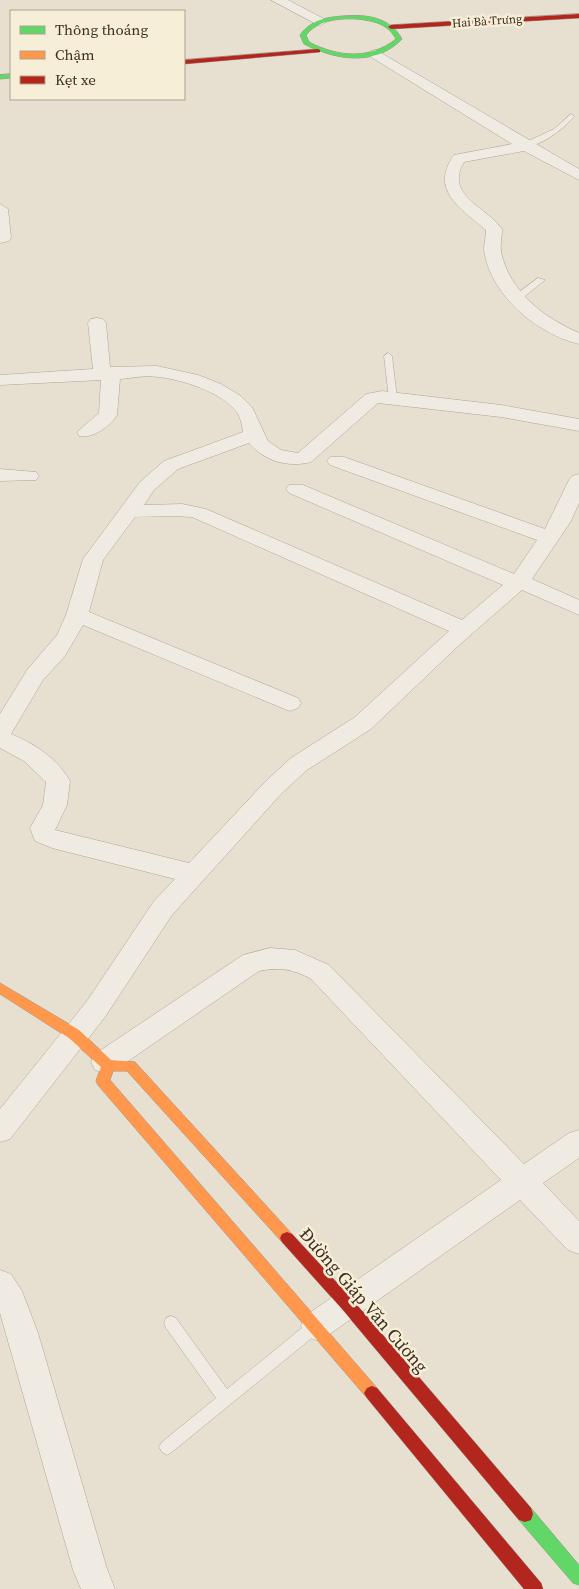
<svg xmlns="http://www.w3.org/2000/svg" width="579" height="1589" font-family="'Source Serif 4',serif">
<rect width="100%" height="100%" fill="#e7e0d1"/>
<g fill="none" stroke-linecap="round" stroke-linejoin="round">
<defs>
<g id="lane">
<path d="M571,114L574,116C567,127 533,153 520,145L554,129Z"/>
<polygon points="538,278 545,280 520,300 514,300 514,296"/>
<polygon points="388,353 392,356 397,398 393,401 389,398 384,356"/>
<polygon points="171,1316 176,1318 227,1389 308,1323 313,1321 318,1323 320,1328 318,1333 172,1452 167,1455 162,1452 159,1447 162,1442 216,1398 166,1328 164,1323 166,1318"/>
</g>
<g id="street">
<polygon points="271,0 288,0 328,21 321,25 316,24"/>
<path d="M376,50L579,169V180L524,151L464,162C444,196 487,207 502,229C502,237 500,245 501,252C510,292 543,317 579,333V344C537,334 490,295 484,250C484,243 486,237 486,230C461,209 429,190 454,155L512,144L371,57L369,54L371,51Z"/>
<polygon points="0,204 8,209 11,238 9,241 0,243"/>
<path d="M97,318L103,319L106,323L110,367L157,366L198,375L221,384L241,396L252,407L268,441L281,450L298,453L366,394L382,391L501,405L579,419V431L501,417L378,403L311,462C288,468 264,461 249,443L178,469L154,490L144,505L182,504L206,509L462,620L503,585L289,493L286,489L289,485H303L514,574L537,540L330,465L327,461L330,457H344L545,529L569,480L572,476L579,474V503L571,521L532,579L579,600V615L522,590L458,646L371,729L307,770L282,793L172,915L105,1017L10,1139L0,1142V1109L87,1001L154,901L175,879L52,848L35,841L30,828L43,805L46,782L24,761L0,748V714L27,670L57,635L66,615L83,559L140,482L164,461L243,432C242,426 241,419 238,414C225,393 181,379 158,377C146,375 132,378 120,379L117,415C110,426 93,439 79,436L77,432L99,413L101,380L0,385V375L93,369L88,323L91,319ZM174,516L192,517L449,631L355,717L291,758L266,781L189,863L55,830L67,805L70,781C57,758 35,744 11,734L43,680L65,656L83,625L282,708L290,711L298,708L301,703L298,698L89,612L103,560L135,517Z"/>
<polygon points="0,469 36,472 39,476 36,480 0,481"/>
<path d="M270,948L295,950L329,965L524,1164L569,1133L579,1130V1158L543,1183L579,1221V1254L568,1250L520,1200L327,1336L316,1340L305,1336L301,1326L305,1316L501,1180L311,979C294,969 279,967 259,971L115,1070L105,1073L95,1070L91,1062L95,1054L243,955Z"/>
<polygon points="0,1270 11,1274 22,1291 38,1333 107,1569 115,1589 81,1589 73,1570 0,1313"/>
</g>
<g id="fast">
<path d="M344,16C366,14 390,17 402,39C375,67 335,60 304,44L300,35C311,20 326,17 344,16ZM357,19C373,21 387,23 396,39C369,60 338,57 309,42L306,35C318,20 339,18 357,19Z"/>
<polygon points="11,74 11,78 0,79 0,75"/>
<polygon points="525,1506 531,1508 579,1565 579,1585 573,1583 519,1520 517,1514 519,1508"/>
</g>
<polygon id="slow" points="0,983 79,1030 111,1060 135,1062 292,1234 294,1238 292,1242 287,1244 282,1242 127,1071 113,1071 110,1080 377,1388 380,1393 377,1398 372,1400 367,1398 98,1085 96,1081 101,1067 69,1038 0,994"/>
<g id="jam">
<polygon points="579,14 579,18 391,29 388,27 391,25"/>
<polygon points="318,49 320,50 320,52 184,64 184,60"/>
<polygon points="287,1232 292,1234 352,1299 531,1508 533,1514 531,1520 525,1522 519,1520 342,1309 282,1242 280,1238 282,1234"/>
<polygon points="372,1386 377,1388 541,1583 543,1589 524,1589 367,1398 364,1393 367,1388"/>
</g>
</defs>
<use href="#lane" stroke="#ada599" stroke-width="1"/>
<use href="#street" stroke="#ada599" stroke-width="1"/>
<use href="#fast" stroke="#9c958a" stroke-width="1"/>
<use href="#slow" stroke="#9c958a" stroke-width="1"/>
<use href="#jam" stroke="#9c958a" stroke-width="1"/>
<use href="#lane" fill="#efebe3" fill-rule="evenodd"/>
<use href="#street" fill="#efebe3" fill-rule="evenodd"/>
<use href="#fast" fill="#63d668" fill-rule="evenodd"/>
<use href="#slow" fill="#ff974d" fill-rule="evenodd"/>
<use href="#jam" fill="#b3261e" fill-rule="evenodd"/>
</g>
<g text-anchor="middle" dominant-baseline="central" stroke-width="5" stroke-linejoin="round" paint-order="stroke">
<g font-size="12" fill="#3d2e20" stroke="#f7eed8">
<text transform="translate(487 21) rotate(-4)">Hai Bà Trưng</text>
</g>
<g font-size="18" fill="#3d2e20" stroke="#f7eed8">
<text transform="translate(364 1300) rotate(49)">Đường Giáp Văn Cương</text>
</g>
</g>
<rect x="10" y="10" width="175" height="90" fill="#f7eed8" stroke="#ada18e"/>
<rect x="20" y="26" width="25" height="8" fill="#63d668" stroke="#ada18e"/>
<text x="55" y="35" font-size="15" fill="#3d2e20">Thông thoáng</text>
<rect x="20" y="51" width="25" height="8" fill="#ff974d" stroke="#ada18e"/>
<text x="55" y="60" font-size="15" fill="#3d2e20">Chậm</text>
<rect x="20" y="76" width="25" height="8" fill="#b3261e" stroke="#ada18e"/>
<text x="55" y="85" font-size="15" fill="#3d2e20">Kẹt xe</text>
</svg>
